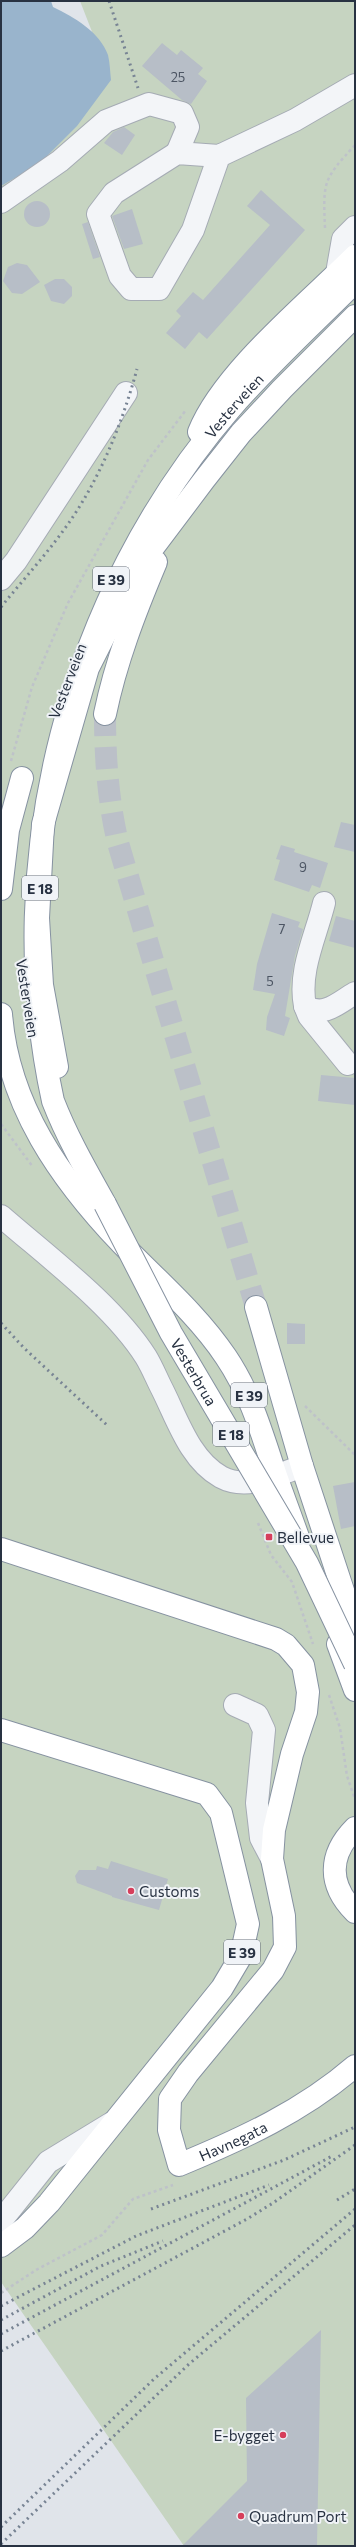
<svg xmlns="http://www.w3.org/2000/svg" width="356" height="2547" font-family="Commissioner,sans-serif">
<rect width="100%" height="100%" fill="#e0e4ea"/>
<polygon fill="#c6d4c1" points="80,1 355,1 355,2546 184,2546 1,2282 1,136 105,65"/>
<path fill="#99b4cc" d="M1,1H51L53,7C74,17 100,32 108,55C110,63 110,72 111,80L77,126L39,164L1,186Z"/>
<g fill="#b7bec7">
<polygon points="162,43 177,55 181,50 203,68 198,74 207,81 191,104 182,100 142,66"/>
<polygon points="124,127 135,135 122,155 104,143 113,132"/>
<polygon points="261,190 305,230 207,339 199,332 185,349 166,333 181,316 176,311 193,292 203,300 270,225 247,206"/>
<circle cx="37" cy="214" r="13"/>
<polygon points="132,209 143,244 124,249 112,216"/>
<polygon points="88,222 100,257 93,259 82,224"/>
<polygon points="17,263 27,265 40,282 22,294 12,293 3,281 8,267"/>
<polygon points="55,279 64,279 72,287 72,296 64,304 51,301 44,285"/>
<polygon points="341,822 355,825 355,852 334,847"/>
<polygon points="281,845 295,849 294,852 328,863 320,888 312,885 309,892 274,880 280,860 276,859"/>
<polygon points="272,913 300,922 298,927 303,929 295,956 285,1016 290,1018 284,1036 266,1030 267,1017 275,994 253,990 257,964"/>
<polygon points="336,916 355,921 355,948 329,941"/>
<polygon points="321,1075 355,1078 355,1105 318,1101"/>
<polygon points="287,1323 305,1324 305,1344 287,1344"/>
<polygon points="355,1482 355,1526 341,1529 333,1486"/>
<polygon points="111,1861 168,1879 159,1910 112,1897 112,1896 77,1883 75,1876 79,1870 96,1870 97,1866 108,1869"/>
<polygon points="321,2330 317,2546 182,2546 247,2481 246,2398"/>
</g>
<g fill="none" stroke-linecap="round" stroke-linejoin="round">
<path stroke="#bbc0c8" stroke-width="22" stroke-dasharray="22 11" stroke-linecap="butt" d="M105,714C105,758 108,800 118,843L256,1307"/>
<defs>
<g id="minor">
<polyline points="219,156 193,230 159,289 131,289 120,276 98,214 114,193 177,153 219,156 295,120 355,85"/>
<polyline points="1,202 60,161 106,121 149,104 182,113 188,127 177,153"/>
<polyline points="337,273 343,239 355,227"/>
<polyline points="1,579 16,561 126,393"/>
<path d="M324,903C316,936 298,971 305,1006C324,1018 338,1003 355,993"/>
<polyline points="305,1006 309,1016 348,1064"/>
<path d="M1,1216C48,1257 113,1305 146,1357C152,1367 156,1377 161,1387C177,1418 189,1459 221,1477C247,1491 277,1475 302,1466"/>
<polyline points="235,1705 257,1715 264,1730 257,1803 261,1838 272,1859"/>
<polyline points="1,2221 48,2162 112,2123"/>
</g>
<g id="highway">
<path d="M199,432C223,372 308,303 355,256"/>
<path d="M105,714C116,661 135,612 156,562"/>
<polyline points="1,889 8,830 22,778"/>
<path d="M1,1014C8,1105 60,1179 122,1244C158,1281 197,1314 226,1357C251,1394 262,1434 276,1476C283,1496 291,1517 298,1537"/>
<polyline points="57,1067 42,985 38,918 43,824 88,668 140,565 204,480 241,433 282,389 355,316"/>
<path id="s1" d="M105,1204C86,1170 67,1137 53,1101C0,859 70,595 230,409C269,364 313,324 355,282"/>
<polyline points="256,1307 302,1466 355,1627"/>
<path id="s2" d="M1,1549L276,1639L286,1645L303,1665L308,1692L306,1712L292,1754L274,1830L272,1859L284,1916L285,1947L273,1970L188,2073L170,2099L169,2130L179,2165C242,2139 303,2111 355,2066"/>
<polyline points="338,1644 355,1690"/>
<polyline points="1,1730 207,1794 221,1813 248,1924 241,1956 222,1988 49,2203 25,2228 1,2246"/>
<path d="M355,1828C328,1855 328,1885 355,1912"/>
</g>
</defs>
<use href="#minor" stroke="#a5abb4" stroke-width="24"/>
<use href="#highway" stroke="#8692a1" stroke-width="24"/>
<g stroke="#bec2c9" stroke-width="2.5" stroke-dasharray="3 3" stroke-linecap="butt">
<path d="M325,228C323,181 323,180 355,145"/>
<polyline points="11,761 32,687 68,603 148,460 186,410"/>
<polyline points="1,1124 33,1167"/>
<polyline points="305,1406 355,1455"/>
<polyline points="258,1523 271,1555 292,1582 313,1644"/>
<polyline points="329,1695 340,1728 347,1776 355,1799"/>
<polyline points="1,2293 36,2270 102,2235 133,2199 173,2185"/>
</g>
<use href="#minor" stroke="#f3f5f8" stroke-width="22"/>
<use href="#highway" stroke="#fff" stroke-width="22"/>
<g stroke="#788494" stroke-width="3" stroke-dasharray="2 4" stroke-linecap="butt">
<polyline points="109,1 138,88"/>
<path d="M1,607C27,575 56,544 78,509C105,466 124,417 137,369"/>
<polyline points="1,1323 24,1348 108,1426"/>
<polyline points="337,2200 355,2189"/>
<polyline points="151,2209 284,2160 355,2127"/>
<polyline points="1,2306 136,2236 269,2185"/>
<polyline points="1,2320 101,2266 163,2241"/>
<polyline points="1,2334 334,2155"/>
<polyline points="1,2351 247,2219 273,2203 355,2145"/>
<polyline points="1,2527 154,2379 355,2209"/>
<polyline points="1,2544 189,2364 355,2225"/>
</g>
<defs>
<g id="highway-bridge">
<path id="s3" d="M105,1204L171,1333L307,1563L355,1664"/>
</g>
</defs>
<use href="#highway-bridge" stroke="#8692a1" stroke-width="24" stroke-linecap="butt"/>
<use href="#highway-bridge" stroke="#fff" stroke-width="22"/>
</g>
<g fill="#d63e5b" stroke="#f0f3f7" stroke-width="1.5">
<rect x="265" y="1533" width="8" height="8" rx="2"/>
<circle cx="131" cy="1891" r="4"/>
<circle cx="283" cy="2435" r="4"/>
<circle cx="241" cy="2516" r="4"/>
</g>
<g text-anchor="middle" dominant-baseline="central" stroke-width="4" stroke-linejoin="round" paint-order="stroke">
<g font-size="13" fill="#4c5563">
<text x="178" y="77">25</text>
<text x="303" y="867">9</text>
<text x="282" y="929">7</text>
<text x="270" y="981">5</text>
</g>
<g fill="#f0f3f7" stroke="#646c78" stroke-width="1">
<rect x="93" y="567" width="36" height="24" rx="3"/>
<rect x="22" y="876" width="36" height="24" rx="3"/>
<rect x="231" y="1383" width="36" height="24" rx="3"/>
<rect x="213" y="1422" width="36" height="24" rx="3"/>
<rect x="224" y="1940" width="36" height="24" rx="3"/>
</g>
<g font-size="14" font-weight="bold" fill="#283242">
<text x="111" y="579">E 39</text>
<text x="40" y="888">E 18</text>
<text x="249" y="1395">E 39</text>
<text x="231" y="1434">E 18</text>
<text x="242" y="1952">E 39</text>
</g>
<g font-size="15" fill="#283242" stroke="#f0f3f7">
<text stroke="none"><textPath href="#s1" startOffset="860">Vesterveien</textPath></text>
<text transform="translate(67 681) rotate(-69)">Vesterveien</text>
<text transform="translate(28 998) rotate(81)">Vesterveien</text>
<text stroke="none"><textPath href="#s3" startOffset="190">Vesterbrua</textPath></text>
<text stroke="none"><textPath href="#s2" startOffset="933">Havnegata</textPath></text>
</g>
<g font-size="15" fill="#283242" stroke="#f0f3f7" text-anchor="start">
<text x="277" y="1537">Bellevue</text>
<text x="139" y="1891">Customs</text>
<text x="275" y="2435" text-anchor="end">E-bygget</text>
<text x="249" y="2516">Quadrum Port</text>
</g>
</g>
<rect width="356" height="2547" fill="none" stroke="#283242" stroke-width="4"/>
</svg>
